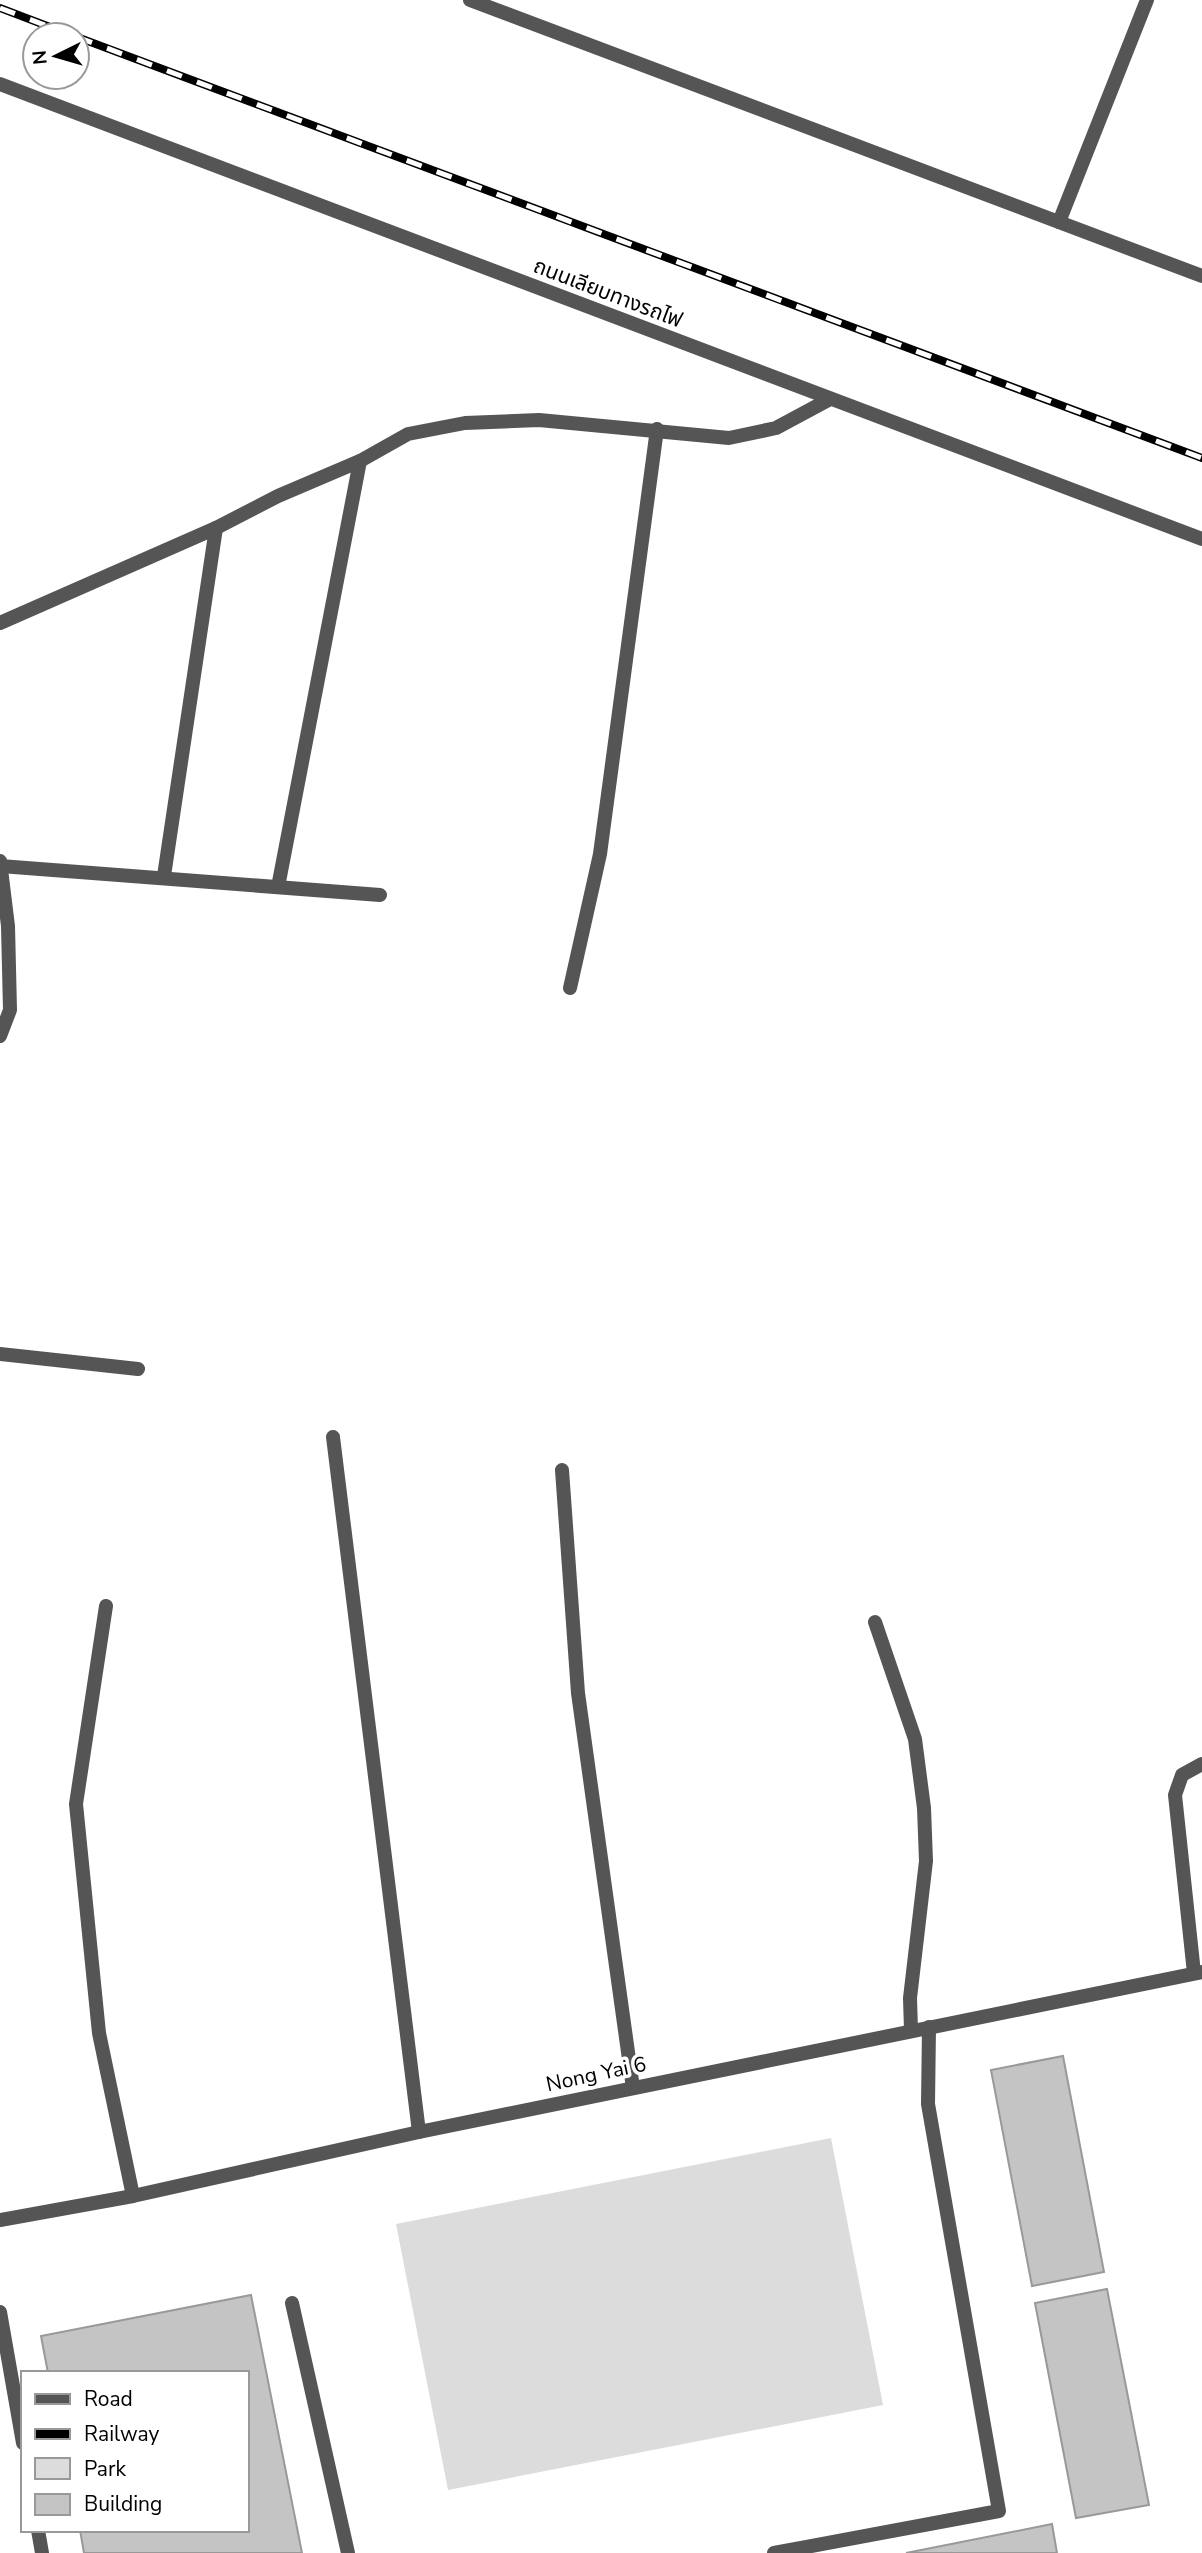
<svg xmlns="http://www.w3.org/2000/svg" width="1202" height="2553" font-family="'Nunito Sans','Noto Sans Thai',sans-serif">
<rect width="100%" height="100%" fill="#fff"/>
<polygon fill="#dcdcdc" points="831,2138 883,2405 448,2490 396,2224"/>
<g fill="#c4c4c4" stroke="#999" stroke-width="2">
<polygon points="1063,2056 1104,2272 1032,2286 991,2070"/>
<polygon points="1107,2289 1149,2505 1076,2518 1035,2303"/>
<polygon points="251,2295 302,2553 84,2553 80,2530 247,2530 247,2373 48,2373 41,2336"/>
<polygon points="1052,2524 1057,2553 906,2553"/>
</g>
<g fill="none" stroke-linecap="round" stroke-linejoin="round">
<g stroke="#555" stroke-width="14">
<polyline points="1059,222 1147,0"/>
<polyline points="875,1622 915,1739 924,1808 926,1861 910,1998 911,2030"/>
<polyline points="292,2303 348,2553"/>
<polyline points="0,2312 23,2443"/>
<polyline points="38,2530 42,2553"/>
<polyline points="774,2553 999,2511 928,2104 929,2027"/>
</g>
<g stroke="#555" stroke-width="14">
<polyline points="0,623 216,528 278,496 360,461 408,434 465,423 539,420 729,438 776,428 830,399"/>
<polyline points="0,861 8,926 10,1010 0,1036"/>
<polyline points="0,866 380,895"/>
<polyline points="164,876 216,528"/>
<polyline points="278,887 360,461"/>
<polyline points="570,988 600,854 657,429"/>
<polyline points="0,1354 138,1369"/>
<polyline points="333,1437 419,2132"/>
<polyline points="562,1470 578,1693 633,2088"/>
<polyline points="106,1606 76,1804 99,2033 133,2196"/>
<polyline points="1194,1973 1175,1795 1182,1775 1202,1764"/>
<polyline points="0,2220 133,2196 419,2132 1202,1972"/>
</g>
<g stroke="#555" stroke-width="14">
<polyline points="470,0 1202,276"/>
<polyline points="0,84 1202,539"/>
</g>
<defs>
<g id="rail">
<polyline points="0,8 71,35"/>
<polyline points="77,37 1202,458"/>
</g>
</defs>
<use href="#rail" stroke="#000" stroke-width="8"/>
<use href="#rail" stroke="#fff" stroke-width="5" stroke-dasharray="16" stroke-linecap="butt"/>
</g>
<g text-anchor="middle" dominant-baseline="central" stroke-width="7" stroke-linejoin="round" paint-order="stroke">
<g font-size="21" fill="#000" stroke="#fff">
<text transform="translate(608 293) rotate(21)">ถนนเลียบทางรถไฟ</text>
<text transform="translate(596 2074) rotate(-12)">Nong Yai 6</text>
</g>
</g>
<rect x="21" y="2371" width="228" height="161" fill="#ffffff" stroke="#999999" stroke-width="2"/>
<rect x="35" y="2394" width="35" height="10" fill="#555555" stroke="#999999" stroke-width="2"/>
<text x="84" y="2406" font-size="21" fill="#000000">Road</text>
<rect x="35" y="2429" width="35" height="10" fill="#000000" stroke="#999999" stroke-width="2"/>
<text x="84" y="2441" font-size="21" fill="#000000">Railway</text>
<rect x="35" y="2458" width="35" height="21" fill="#dcdcdc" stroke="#999999" stroke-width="2"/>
<text x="84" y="2476" font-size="21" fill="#000000">Park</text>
<rect x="35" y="2494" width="35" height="21" fill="#c4c4c4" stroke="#999999" stroke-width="2"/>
<text x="84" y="2511" font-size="21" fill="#000000">Building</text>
<g transform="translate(56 56) rotate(265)"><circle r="33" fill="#ffffff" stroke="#999999" stroke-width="2"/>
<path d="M0-5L12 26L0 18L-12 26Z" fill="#000000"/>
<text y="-10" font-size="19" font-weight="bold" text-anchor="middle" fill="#000000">N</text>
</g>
</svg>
